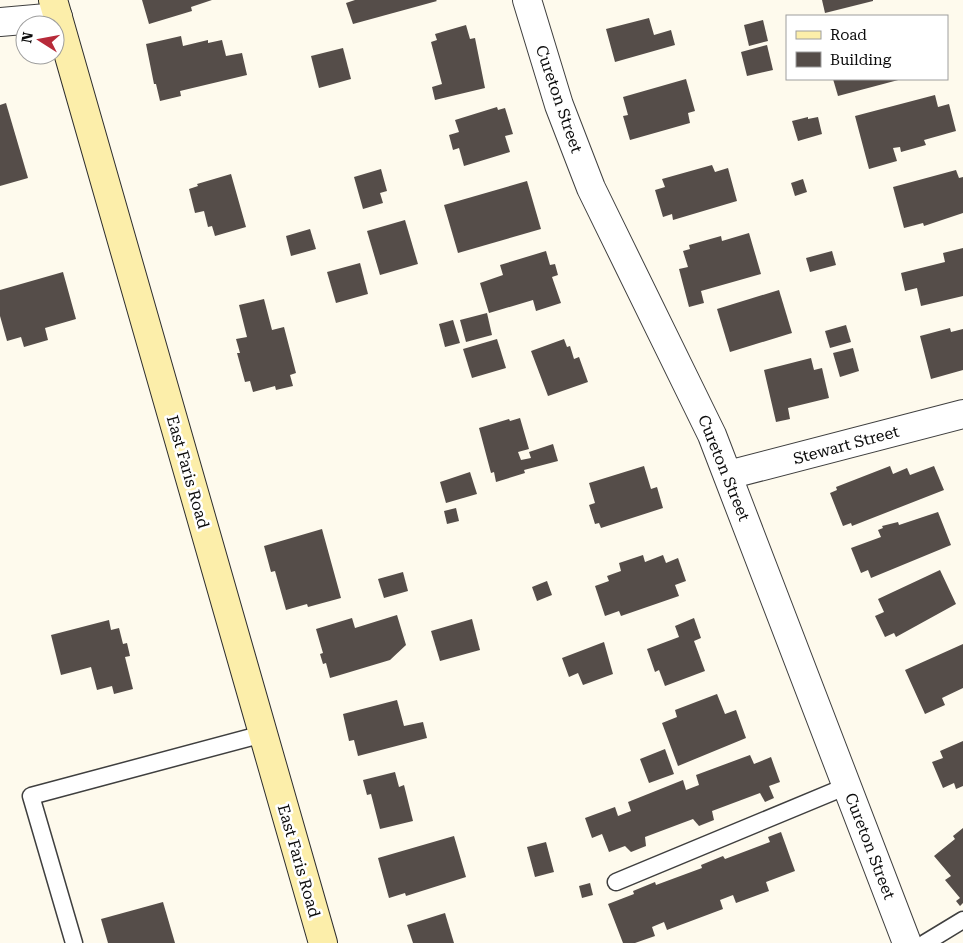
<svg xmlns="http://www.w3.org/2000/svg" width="963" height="943" font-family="'Roboto Serif',serif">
<rect width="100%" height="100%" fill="#fefaed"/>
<g fill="#554d49">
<polygon points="142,0 212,0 191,7 192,11 149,24"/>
<polygon points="355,0 436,0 437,1 353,24 346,3"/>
<polygon points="822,0 873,0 873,1 825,13"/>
<polygon points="649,18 654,35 671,30 675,45 615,62 606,29"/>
<polygon points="763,20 768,41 749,46 744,25"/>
<polygon points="466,25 470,39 475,38 485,88 435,100 432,87 442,84 431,42 437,40 435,34"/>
<polygon points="181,36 183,46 208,40 208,43 222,40 226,56 242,53 247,75 180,91 181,96 160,101 156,84 154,84 146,44"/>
<polygon points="767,45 773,70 747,76 741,52"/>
<polygon points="343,48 351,79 319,88 311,56"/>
<polygon points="686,79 695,111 688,113 690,123 630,140 623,116 628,115 623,97"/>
<polygon points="833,79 902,79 838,96"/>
<polygon points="935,95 938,107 949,104 956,131 924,140 926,145 901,152 900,147 893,148 897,161 869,169 855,116"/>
<polygon points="6,103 28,178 0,186 0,105"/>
<polygon points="497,107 498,110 505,108 513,134 505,136 510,152 464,166 459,148 453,150 449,135 459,132 455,120"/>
<polygon points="808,117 808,119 818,117 822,134 798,141 792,121"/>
<polygon points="712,165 715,172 728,168 737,201 673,220 672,214 663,217 655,190 665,187 662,179"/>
<polygon points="381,169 387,191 380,193 383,203 363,209 354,177"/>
<polygon points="956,170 959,178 963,177 963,213 924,226 923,223 904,228 893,187"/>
<polygon points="231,174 246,227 215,236 212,226 208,227 204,211 195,213 189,189 198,186 197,184"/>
<polygon points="803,179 807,192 795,196 791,183"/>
<polygon points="527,181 541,229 458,253 444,205"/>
<polygon points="405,220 418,264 380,275 367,231"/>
<polygon points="310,229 316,249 291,256 286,236"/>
<polygon points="749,233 761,274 701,291 704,303 689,307 679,269 688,267 683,251 690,249 689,245 721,236 722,241"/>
<polygon points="963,248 963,296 921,306 917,288 905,291 901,273 945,262 943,253"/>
<polygon points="546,251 550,265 555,264 558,275 552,277 561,303 536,311 533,300 489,313 480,283 503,275 500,265"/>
<polygon points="832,251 836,265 810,272 806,258"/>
<polygon points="360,263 368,294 336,303 327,272"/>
<polygon points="63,272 76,319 45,328 48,340 24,347 21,337 7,341 0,316 0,290"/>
<polygon points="779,290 792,333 730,352 717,309"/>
<polygon points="264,299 272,330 284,327 296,373 290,375 293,386 276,390 275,386 253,392 250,381 245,382 237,353 240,353 236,339 247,337 239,305"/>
<polygon points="487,313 492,335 466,342 460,320"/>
<polygon points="453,320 460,343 445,347 439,324"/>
<polygon points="846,325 851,342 830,348 825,331"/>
<polygon points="950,328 951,332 963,329 963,370 931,379 920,336"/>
<polygon points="497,339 506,368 472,378 463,349"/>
<polygon points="564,339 567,347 570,346 574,359 579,357 588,382 548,396 531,351"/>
<polygon points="853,348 859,371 840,377 833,353"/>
<polygon points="811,358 814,370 822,368 829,398 788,408 790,419 776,422 764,370"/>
<polygon points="520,418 529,449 518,452 521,460 531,458 529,452 553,444 558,461 524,470 525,473 496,482 494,472 491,473 479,428 509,419 510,421"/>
<polygon points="644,466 651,489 657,487 663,508 601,528 599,523 595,524 589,505 595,503 589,483"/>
<polygon points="890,466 893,474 907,468 910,475 934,466 944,490 852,526 851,523 843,526 830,493 837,490 836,487"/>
<polygon points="470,472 477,494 446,503 440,482"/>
<polygon points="456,508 459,521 447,524 444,511"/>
<polygon points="938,512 951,545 871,578 868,570 861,573 851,548 881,537 878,530 883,528 882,526 898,522 899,525"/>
<polygon points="322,529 341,598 308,607 307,604 286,610 275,571 271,572 264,546"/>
<polygon points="643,555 645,562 663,555 666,563 678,558 686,581 675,585 679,596 621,616 619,611 605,616 595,586 609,581 607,576 621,571 619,563"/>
<polygon points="940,570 956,604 896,637 894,633 885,637 875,616 884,612 878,599"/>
<polygon points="403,572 408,591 384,598 378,579"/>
<polygon points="547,581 552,595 537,601 532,587"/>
<polygon points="397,615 406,645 390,660 330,678 326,663 323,664 320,654 323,653 316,629 352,618 355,628"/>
<polygon points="694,618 701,638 694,641 705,671 665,686 659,670 655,672 647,649 679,637 675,626"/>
<polygon points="472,619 480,650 440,661 431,631"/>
<polygon points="109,620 111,630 119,628 123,644 127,643 130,656 125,657 133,689 114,694 112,686 97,690 91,667 61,675 51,635"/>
<polygon points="604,642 613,674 583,685 578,673 569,677 562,658"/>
<polygon points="963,644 963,688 942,698 945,705 925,714 905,670"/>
<polygon points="717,694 725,714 736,710 746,738 678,766 662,723 677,717 675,710"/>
<polygon points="397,700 404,726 423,722 427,738 358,756 354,740 349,741 343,714"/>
<polygon points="963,741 963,786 956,789 954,783 943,788 932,762 943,758 940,751"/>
<polygon points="665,749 674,774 649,783 640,759"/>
<polygon points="750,755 754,764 771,757 780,782 769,786 774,798 765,802 760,793 712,811 714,820 699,826 693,819 645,837 646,846 631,852 625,846 609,852 602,834 592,838 585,818 615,807 618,816 631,811 628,802 683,780 686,790 699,785 696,775"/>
<polygon points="395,772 399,787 404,785 413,821 380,829 371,794 367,795 363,780"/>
<polygon points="963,828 963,903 960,906 956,901 960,898 945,880 951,876 934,856 955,839 953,836"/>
<polygon points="781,832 795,871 766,882 769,891 736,903 733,895 720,900 723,909 667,930 664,922 652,927 655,936 635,943 623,943 608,904 634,894 633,891 655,882 656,885 702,868 701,865 723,856 725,859 770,842 768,837"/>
<polygon points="454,836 466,877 406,896 405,893 389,898 378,858"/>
<polygon points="546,842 554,872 535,877 527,847"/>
<polygon points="590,883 593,895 582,898 579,886"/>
<polygon points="163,902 175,943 108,943 101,919"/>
<polygon points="445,913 454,943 413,943 407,925"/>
</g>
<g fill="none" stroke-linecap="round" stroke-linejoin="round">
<defs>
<g id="lane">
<polyline points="616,882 847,786"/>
<polyline points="74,943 31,796 263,734"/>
<polyline points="925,943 963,920"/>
</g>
<g id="street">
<polyline points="527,0 559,105 591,188 712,435 907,943"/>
<polyline points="0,22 58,17"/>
<polyline points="728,475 963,414"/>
</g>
<polyline id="secondary" points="53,0 323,943"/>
</defs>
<use href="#lane" stroke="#3f3f3f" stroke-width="19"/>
<use href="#street" stroke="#3f3f3f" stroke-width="30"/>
<use href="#secondary" stroke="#2e2e2e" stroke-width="30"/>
<use href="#lane" stroke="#fff" stroke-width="16"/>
<use href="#street" stroke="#fff" stroke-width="28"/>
<use href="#secondary" stroke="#fceeaa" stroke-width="28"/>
</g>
<g text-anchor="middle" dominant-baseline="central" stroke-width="5" stroke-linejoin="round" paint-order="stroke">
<g font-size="16" fill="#0c0c0c" stroke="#fff">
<text transform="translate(559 99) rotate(71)">Cureton Street</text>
<text transform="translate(846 445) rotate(-15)">Stewart Street</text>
<text transform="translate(724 468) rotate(68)">Cureton Street</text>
<text transform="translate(188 472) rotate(74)">East Faris Road</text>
<text transform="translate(870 846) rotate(69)">Cureton Street</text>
<text transform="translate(299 861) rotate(74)">East Faris Road</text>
</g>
</g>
<rect x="786" y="15" width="162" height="65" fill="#ffffff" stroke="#9e9e9e"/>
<rect x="796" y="31" width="25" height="8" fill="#fceeaa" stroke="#9e9e9e"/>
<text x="830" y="40" font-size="15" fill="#0c0c0c">Road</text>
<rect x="796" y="52" width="25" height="15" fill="#554d49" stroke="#9e9e9e"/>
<text x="830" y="65" font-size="15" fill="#0c0c0c">Building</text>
<g transform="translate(40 40) rotate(281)"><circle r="24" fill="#ffffff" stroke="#9e9e9e"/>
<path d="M0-4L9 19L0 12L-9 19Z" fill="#b72a39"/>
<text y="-8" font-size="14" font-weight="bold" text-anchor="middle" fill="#0c0c0c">N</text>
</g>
</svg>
